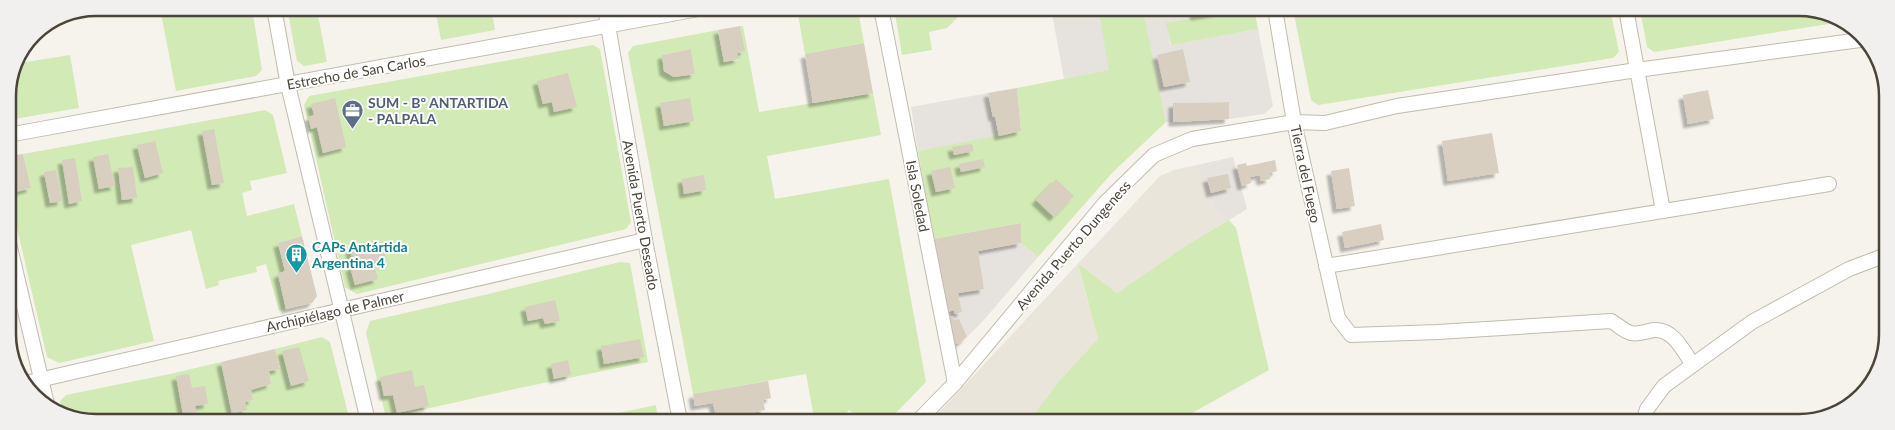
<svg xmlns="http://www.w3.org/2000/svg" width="1895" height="430" font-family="Lato,sans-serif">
<defs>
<filter id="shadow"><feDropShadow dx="-4.5" dy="4.5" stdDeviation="1" flood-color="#0004"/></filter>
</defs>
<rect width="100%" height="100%" fill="#f6f3ec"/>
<polygon fill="#eae5da" points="1197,165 1215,211 1229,220 1190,243 1117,293 1078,265 1098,339 1060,380 1028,422 930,422 1160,176 1174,170"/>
<g fill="#e6e2dd">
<polygon points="1051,8 1098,8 1110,70 1064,79"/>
<polygon points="1143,9 1244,9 1167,23 1170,45 1258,29 1273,106 1264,114 1229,119 1228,102 1173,103 1173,122 1166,122"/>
<polygon points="988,93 993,116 995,116 999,136 918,151 911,107"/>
<polygon points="1233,157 1247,209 1229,220 1215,211 1197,165"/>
<polygon points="1021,243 1038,257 982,322 967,337 954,320 953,316 949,316 948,312 954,310 955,314 962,312 958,293 984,289 978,251"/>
</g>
<g fill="#d2eab5" fill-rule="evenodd">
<polygon points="160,8 252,8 262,70 256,76 176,91"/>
<polygon points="287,8 325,8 317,10 327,62 304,66 297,61"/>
<polygon points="435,8 491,8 495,30 441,40"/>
<polygon points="833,8 855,8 858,10 864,43 805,54 798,15"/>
<polygon points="894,8 962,8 963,12 947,28 929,32 932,50 902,55"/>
<polygon points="1098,8 1143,9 1166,122 1112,173 1038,257 1021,243 1021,223 933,239 918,151 1021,131 1017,88 1109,70"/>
<polygon points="1244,9 1254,9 1258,29 1171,45 1166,23"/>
<polygon points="1293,9 1610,9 1619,52 1613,58 1318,105 1311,100"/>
<polygon points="1640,9 1816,9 1841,22 1654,52 1647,47"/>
<path d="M740,26H743L759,112L873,93L881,135L767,156L775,199L889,179L926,382L887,422H863L849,410L839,422L794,421L814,418L806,374L693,394L628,53L633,46L718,30L724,62L738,60L737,53L744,51ZM691,49L695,74L674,77L664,71L662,55Z"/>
<polygon points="593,45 600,49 631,222 626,229 357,294 345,287 304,105 309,96"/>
<polygon points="70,55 79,108 8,120 8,90 20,63"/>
<polygon points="265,110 273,115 287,173 250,181 252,190 242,193 247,216 294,204 302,236 278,243 285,271 278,274 286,309 279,311 266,264 256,267 257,272 218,281 219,285 206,289 191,230 131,245 154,341 59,363 47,357 9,194 31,188 23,154"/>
<polygon points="1229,220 1236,228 1269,370 1176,422 1028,422 1060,380 1098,339 1078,264 1117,293 1190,243"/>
<polygon points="620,262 630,263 648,362 519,388 386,418 366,333 370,321 497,292"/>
<polygon points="322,337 330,342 350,421 79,421 63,413 60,401 66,395 170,374 221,362 232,413 245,402 253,400 251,390 271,384 269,371 280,368 275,349"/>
<polygon points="656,405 658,421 581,421"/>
</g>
<g fill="#d8cfc1" filter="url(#shadow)">
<polygon points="1193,9 1223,9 1224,11 1195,16"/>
<polygon points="740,26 745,51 737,53 739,59 724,62 718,30"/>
<polygon points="864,43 873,93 813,103 805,54"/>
<polygon points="691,49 695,74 674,77 664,71 662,55"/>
<polygon points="1183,49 1190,82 1164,87 1157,55"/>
<polygon points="568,73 577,107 554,112 552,102 543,104 537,81"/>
<polygon points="1017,88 1021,131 999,136 995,116 993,117 988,93"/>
<polygon points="1708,90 1714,119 1688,124 1683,95"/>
<polygon points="335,98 346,147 323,153 317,127 311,129 308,117 314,115 311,104"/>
<polygon points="690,98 694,121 664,126 660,103"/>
<polygon points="1229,102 1229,119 1173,122 1173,103"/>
<polygon points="214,129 224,183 212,185 202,131"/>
<polygon points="1492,133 1499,173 1448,181 1442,141"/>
<polygon points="155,141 163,173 145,178 137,145"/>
<polygon points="972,144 974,151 954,155 952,147"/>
<polygon points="23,154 31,188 9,194 8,156"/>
<polygon points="108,154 115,186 99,189 93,157"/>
<polygon points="75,158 82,201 69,204 62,160"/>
<polygon points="983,159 985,167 961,172 959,164"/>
<polygon points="1275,160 1277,171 1269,173 1270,179 1261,181 1260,175 1250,177 1251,183 1242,186 1237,165 1246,163 1247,166"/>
<polygon points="133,167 137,198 122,200 118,168"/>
<polygon points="950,167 955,188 936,192 931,171"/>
<polygon points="1349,168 1355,206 1337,209 1331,171"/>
<polygon points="56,170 62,201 50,203 44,172"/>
<polygon points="1228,174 1231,188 1211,193 1207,178"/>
<polygon points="704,175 706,190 684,194 682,179"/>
<polygon points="1056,179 1074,196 1054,217 1036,200"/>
<polygon points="1021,223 1021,243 978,251 984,289 958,293 962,312 955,314 954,310 948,312 949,316 953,316 954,320 959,319 967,337 959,344 949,341 933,239"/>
<polygon points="1381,224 1384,240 1345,248 1342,232"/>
<polygon points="302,236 317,296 312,303 286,309 278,274 285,271 278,243"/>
<polygon points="382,242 386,259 373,262 378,279 355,285 350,267 354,266 350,249"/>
<polygon points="555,300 560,321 545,324 543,318 528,321 525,307"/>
<polygon points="640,339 644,357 604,364 601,346"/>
<polygon points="299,347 309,381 291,386 282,351"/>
<polygon points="275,349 280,369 269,371 271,384 251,390 253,400 245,402 247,410 232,414 221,362"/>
<polygon points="568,360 571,375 554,379 551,364"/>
<polygon points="412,370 415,387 424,385 429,406 397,413 393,395 384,396 380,377"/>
<polygon points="189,374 192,388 205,386 208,404 195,406 198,417 184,420 176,376"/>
<polygon points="768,381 771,398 763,400 765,410 717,420 713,403 695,406 693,394"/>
</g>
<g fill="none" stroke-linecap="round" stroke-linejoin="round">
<defs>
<g id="minor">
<polyline points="274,8 288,85 368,421"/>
<polyline points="605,8 645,240 680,421"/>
<polyline points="881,8 955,383"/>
<path d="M1275,9L1294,122L1338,318L1351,335L1438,332L1611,321C1617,324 1625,332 1631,333C1639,335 1647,331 1654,330C1673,328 1684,352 1693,365"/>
<polyline points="1626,9 1663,211"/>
<polyline points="8,135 704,8"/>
<polyline points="9,243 47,404"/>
<polyline points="1326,266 1829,184"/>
<polyline points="26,383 645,240"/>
<polyline points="917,422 955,383 1105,203 1154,155 1192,139 1294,122 1325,123 1397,106 1637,70 1860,40"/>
<polyline points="1643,422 1647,409 1664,386 1752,322 1849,269 1886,255"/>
</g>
</defs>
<use href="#minor" stroke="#c2bbae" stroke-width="16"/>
<use href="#minor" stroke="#fff" stroke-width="14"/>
</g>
<defs>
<symbol id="office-pin" viewBox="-11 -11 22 30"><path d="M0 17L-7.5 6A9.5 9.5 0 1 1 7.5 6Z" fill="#5c6f8a" stroke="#fff"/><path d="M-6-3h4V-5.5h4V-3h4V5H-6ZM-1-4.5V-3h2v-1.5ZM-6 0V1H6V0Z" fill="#fff"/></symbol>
<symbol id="building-pin" viewBox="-11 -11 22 30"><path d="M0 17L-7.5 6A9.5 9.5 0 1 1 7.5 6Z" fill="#0f9aa8" stroke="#fff"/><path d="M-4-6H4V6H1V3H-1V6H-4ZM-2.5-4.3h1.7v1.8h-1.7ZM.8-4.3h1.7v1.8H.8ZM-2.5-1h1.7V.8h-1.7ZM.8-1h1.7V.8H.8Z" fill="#fff"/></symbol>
</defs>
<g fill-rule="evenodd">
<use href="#office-pin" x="340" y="98" width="25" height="34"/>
<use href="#building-pin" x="284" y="242" width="25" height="34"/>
</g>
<g text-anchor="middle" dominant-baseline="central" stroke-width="4" stroke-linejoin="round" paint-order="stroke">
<g font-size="14" fill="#4b4439" stroke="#fff">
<text transform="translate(356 72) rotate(-10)">Estrecho de San Carlos</text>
<text transform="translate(1306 174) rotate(78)">Tierra del Fuego</text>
<text transform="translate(918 196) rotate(79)">Isla Soledad</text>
<text transform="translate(641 215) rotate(80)">Avenida Puerto Deseado</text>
<text transform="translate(1073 245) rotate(-49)">Avenida Puerto Dungeness</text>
<text transform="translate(335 311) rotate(-13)">Archipiélago de Palmer</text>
</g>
<g font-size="14" font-weight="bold" fill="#4e5e75" stroke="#fff" text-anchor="start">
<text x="368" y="102">SUM - Bº ANTARTIDA<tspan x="368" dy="16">- PALPALA</tspan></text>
</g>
<g font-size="14" font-weight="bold" fill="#0d838f" stroke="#fff" text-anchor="start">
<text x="312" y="246">CAPs Antártida<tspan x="312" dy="16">Argentina 4</tspan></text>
</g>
</g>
<path d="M0 0H1895V430H0ZM96 16H1799A80 80 0 0 1 1879 96V334A80 80 0 0 1 1799 414H96A80 80 0 0 1 16 334V96A80 80 0 0 1 96 16Z" fill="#f1f0ef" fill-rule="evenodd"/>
<path fill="none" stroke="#4b4439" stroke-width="2.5" d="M96 16H1799A80 80 0 0 1 1879 96V334A80 80 0 0 1 1799 414H96A80 80 0 0 1 16 334V96A80 80 0 0 1 96 16Z"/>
</svg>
